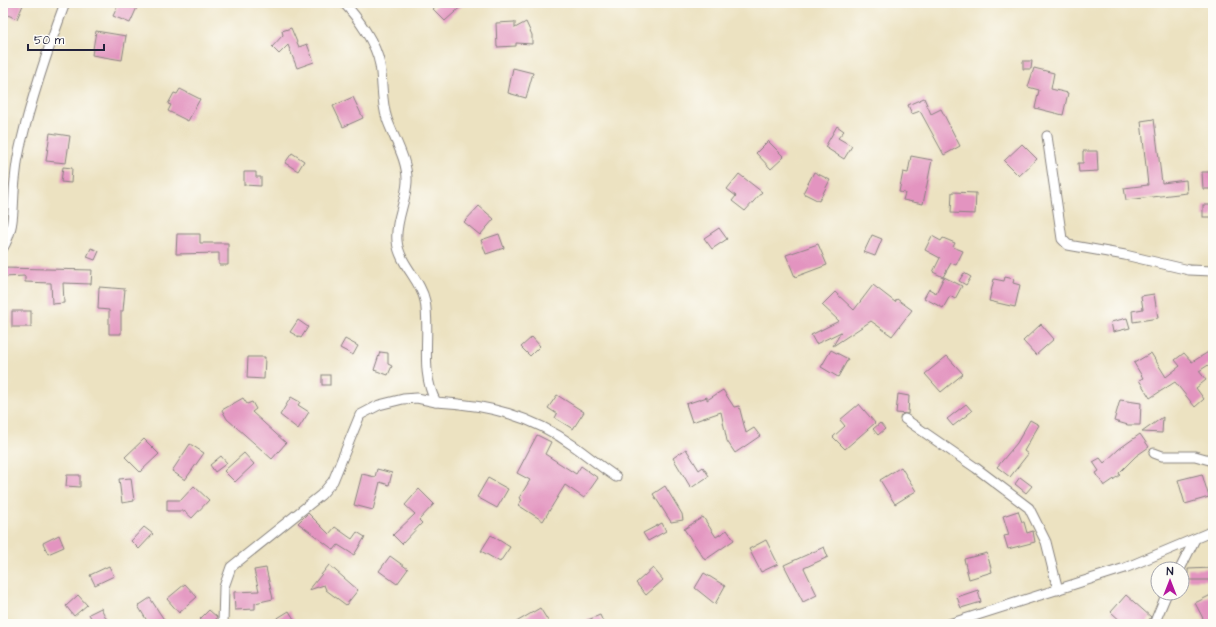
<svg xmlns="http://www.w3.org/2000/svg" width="1216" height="627" font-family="'Architects Daughter',sans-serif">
<rect width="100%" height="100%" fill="#fdfcf7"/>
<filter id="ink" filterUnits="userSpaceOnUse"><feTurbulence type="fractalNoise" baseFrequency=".025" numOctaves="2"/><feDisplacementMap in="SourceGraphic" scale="8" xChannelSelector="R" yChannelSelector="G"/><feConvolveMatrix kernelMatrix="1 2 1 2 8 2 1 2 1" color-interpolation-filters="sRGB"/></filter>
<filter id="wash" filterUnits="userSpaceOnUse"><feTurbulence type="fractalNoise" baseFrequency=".012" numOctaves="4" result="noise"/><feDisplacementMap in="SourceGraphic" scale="16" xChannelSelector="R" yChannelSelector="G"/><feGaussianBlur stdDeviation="0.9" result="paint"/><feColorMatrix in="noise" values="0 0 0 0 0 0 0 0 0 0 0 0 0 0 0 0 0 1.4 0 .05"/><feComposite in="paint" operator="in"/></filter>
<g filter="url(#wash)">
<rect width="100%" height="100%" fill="#ece2c1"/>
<g id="blocks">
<g fill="#e394c0">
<polygon points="3,3 19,3 23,5 17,19 3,13"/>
<polygon points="119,3 139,3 130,23 113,16"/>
<polygon points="439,3 465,3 445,21 433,9"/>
<polygon points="515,22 515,28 526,22 532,35 532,44 516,43 516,46 497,47 496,23"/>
<polygon points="291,28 299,47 307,44 314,62 297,68 288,45 279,54 272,47 283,35 282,31"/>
<polygon points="96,31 126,36 122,60 92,55"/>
<polygon points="1023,61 1032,61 1031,69 1023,69"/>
<polygon points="513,68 533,73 526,98 508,93"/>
<polygon points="1034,68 1054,73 1051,89 1068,93 1063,115 1035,108 1039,90 1028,87"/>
<polygon points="180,89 200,99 188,121 168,111 171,105 168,104 174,93 177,94"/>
<polygon points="353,97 363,118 343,127 333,106"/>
<polygon points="924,98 931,114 941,109 960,146 944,155 920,111 912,114 908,105"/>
<polygon points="1154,119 1162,183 1186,180 1187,193 1126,200 1124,188 1148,185 1141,121"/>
<polygon points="837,126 844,131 838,138 852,146 844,159 825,147"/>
<polygon points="50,133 70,136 66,163 46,161"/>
<polygon points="768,141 784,157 771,169 756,153"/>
<polygon points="1022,144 1037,159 1019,176 1004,161"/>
<polygon points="1083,151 1097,151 1098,171 1079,172 1078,163 1083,163"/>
<polygon points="292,153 304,161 298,171 285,163"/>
<polygon points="911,156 932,160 923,204 903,200 905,193 899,192 903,172 908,173"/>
<polygon points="63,167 72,168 71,183 61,182"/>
<polygon points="244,172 256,172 256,177 261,177 261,186 244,185"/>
<polygon points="814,172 830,180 819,201 803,193"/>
<polygon points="1202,172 1213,172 1213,189 1203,189"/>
<polygon points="739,174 762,192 745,211 732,201 736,196 727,189"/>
<polygon points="952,192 976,193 975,214 951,213"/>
<rect x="1203" y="205" width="10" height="12"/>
<polygon points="479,206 494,219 480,235 464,222"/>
<polygon points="719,228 727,239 712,249 704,238"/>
<polygon points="177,234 200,234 200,243 228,243 228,265 219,265 219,253 176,254"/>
<polygon points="499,234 504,248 486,254 481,240"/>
<polygon points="872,235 882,239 875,256 864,252"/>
<polygon points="932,236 941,241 943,238 955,243 953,247 963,251 956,265 951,263 943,277 933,272 940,258 925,250"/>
<polygon points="818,244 827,265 795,277 786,255"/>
<polygon points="91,248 99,251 95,260 87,257"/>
<polygon points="3,268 92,270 91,284 63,283 64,303 52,304 51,283 25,282 25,276 3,277"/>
<polygon points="964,273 971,277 966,285 959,281"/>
<polygon points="944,277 962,286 955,299 950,296 943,308 924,298 929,289 936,293"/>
<polygon points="1005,277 1014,279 1013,283 1020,285 1015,307 989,301 994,279 1004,281"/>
<polygon points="873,285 895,302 897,299 912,310 892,336 871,321 833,346 841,332 816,344 811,335 839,321 822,305 835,292 854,310"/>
<polygon points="99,287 125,289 123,311 121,311 121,334 109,334 109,310 98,309"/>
<polygon points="1154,294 1158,318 1133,322 1132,311 1143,309 1141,296"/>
<rect x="12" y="311" width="19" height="16"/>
<polygon points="1127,318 1130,328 1113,332 1111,322"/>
<polygon points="298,320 308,327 301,338 290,332"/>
<polygon points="1041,324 1054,339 1036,355 1023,341"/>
<polygon points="532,337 540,346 530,356 521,347"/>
<polygon points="345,339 358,346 353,355 340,348"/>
<polygon points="831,350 848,359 838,377 821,367"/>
<polygon points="1210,351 1213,356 1213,362 1199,371 1206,380 1196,388 1204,399 1195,407 1175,382 1150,398 1139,380 1143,378 1134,363 1151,353 1166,377 1180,366 1175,360 1184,353 1192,362"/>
<polygon points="380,352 388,353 388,364 392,366 388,375 374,370"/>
<polygon points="947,356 963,374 941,392 925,374"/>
<polygon points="248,357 265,357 264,379 247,378"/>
<rect x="322" y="375" width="8" height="10"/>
<polygon points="723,390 734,407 739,406 746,433 754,428 760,436 735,453 727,441 721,412 692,422 686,404 707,397 707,400"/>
<polygon points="898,394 909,396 908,414 896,413"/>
<polygon points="557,395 584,412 573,429 555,418 557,414 548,408"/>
<polygon points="291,397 300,402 298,405 309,412 298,429 280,415"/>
<polygon points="243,398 247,404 252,402 256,409 252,412 286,443 272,459 227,419 222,410"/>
<polygon points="1120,400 1141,403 1140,425 1128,425 1114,421"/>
<polygon points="859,404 875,423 845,449 833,437 845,426 840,420"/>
<polygon points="966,404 972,411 953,426 947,419"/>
<polygon points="1163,417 1162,433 1142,432"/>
<polygon points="1030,420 1039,425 1024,451 1028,454 1010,477 997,467 1017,443"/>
<polygon points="880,423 885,429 878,435 873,429"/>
<polygon points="1140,434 1149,447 1136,456 1119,473 1120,475 1104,486 1096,473 1099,471 1093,462 1100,458 1104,463 1119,449"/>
<polygon points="537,435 551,442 545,454 576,474 581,466 598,478 584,498 565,485 543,521 518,505 522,500 519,498 530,480 517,473"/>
<polygon points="144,439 159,454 140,472 125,457"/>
<polygon points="190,444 204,453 185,480 172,471"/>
<polygon points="686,449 699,470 703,467 709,476 691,488 673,458"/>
<polygon points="244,453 254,464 235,482 224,471"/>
<polygon points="221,456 227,463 215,472 210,465"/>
<polygon points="901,467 916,491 895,504 880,480"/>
<polygon points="377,469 392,473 389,485 380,482 373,510 354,505 362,474 375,477"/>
<polygon points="1202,474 1209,497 1185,504 1178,480"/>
<polygon points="67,475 80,475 80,487 66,486"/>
<polygon points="1020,477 1032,486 1026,493 1015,484"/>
<polygon points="131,478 134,501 122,503 119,479"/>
<polygon points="488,478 508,489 497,508 477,497"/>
<polygon points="194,486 209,500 192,518 184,511 167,511 167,500 181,500"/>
<polygon points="665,486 682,514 683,520 671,522 653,494"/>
<polygon points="419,489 434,504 419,520 422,523 402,544 393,535 415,514 405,505"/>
<polygon points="1018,511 1022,522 1024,522 1027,533 1033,531 1035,542 1008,549 1004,536 1009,535 1003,516"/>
<polygon points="308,513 329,534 335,527 352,539 357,532 365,537 354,555 338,545 334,550 298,523"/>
<polygon points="703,517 716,537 727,530 734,540 705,560 684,529"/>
<polygon points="662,523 666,531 648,541 643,533"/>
<polygon points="144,527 153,534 139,549 131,541"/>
<polygon points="59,535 64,547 48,554 43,543"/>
<polygon points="491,535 510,547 500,562 481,551"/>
<polygon points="766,540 778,564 761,572 749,549"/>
<polygon points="824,547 828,557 804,568 817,595 803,602 784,565"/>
<polygon points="987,553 992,572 969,579 964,559"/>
<polygon points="390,556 408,569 397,584 379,571"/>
<polygon points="329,565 358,590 346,605 326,590 324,585 309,590"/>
<polygon points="109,566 114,576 95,585 90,575"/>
<polygon points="266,568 273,599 255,603 255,609 235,610 234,592 259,591 254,570"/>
<polygon points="653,568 663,580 646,595 636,583"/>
<polygon points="1213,568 1213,580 1188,580 1188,569"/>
<polygon points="704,573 725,586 715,604 695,588"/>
<polygon points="185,584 197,597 179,613 167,599"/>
<polygon points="978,590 981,602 961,608 957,597"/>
<polygon points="1213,594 1213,624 1206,624 1195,603"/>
<polygon points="78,595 87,605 74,616 66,606"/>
<polygon points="1126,595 1151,617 1146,624 1124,624 1111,612"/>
<polygon points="150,598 159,612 167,624 149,624 138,606"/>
<polygon points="101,608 109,624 94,624 89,614"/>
<polygon points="540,608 550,624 513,624"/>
<polygon points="209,610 217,617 214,624 205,624 200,619"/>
<polygon points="289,611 297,624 268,624"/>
<polygon points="600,615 604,624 578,624"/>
</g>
</g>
</g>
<g filter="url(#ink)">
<use href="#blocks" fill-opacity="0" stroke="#87827e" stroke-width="1"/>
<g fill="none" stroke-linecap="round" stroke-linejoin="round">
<defs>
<g id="street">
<path d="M344,3C358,18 376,43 380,65C383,83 381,101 387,119C394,139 408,160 407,182C406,202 395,221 397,241C399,264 421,280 425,301C431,334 419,371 436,402C488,405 531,415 574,446C588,456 601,467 616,477"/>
<polyline points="1047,136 1062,239 1068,245 1125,255 1189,270 1213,271"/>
<path d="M3,248C16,226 12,204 15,180C16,168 18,155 21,143C32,96 48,49 65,3"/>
<polyline points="905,419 976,468 1029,508 1046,542 1058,590"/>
<polyline points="1154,453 1162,456 1195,456 1213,461"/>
<polyline points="1180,569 1195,539"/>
<polyline points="223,624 224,587 231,567 321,495 333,481 360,415 379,405 403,399 417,398 436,402"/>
<polyline points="949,624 1125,568 1213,531"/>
<polyline points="1154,624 1167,593"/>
</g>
</defs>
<use href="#street" stroke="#87827e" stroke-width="11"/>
<use href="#street" stroke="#fff" stroke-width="9"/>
</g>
</g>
<rect width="1216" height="627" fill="none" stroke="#fdfcf7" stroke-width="16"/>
<g transform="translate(1170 581)"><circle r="19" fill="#fdfcf7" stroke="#a5a5ac"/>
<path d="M0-3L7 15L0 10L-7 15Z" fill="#b5179e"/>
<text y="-6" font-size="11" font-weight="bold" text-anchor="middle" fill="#22223b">N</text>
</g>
<path d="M28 44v6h76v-6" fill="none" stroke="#22223b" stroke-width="2"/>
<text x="34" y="44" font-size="12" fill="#22223b" stroke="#fdfcf7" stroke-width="3" paint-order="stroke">50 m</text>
</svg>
